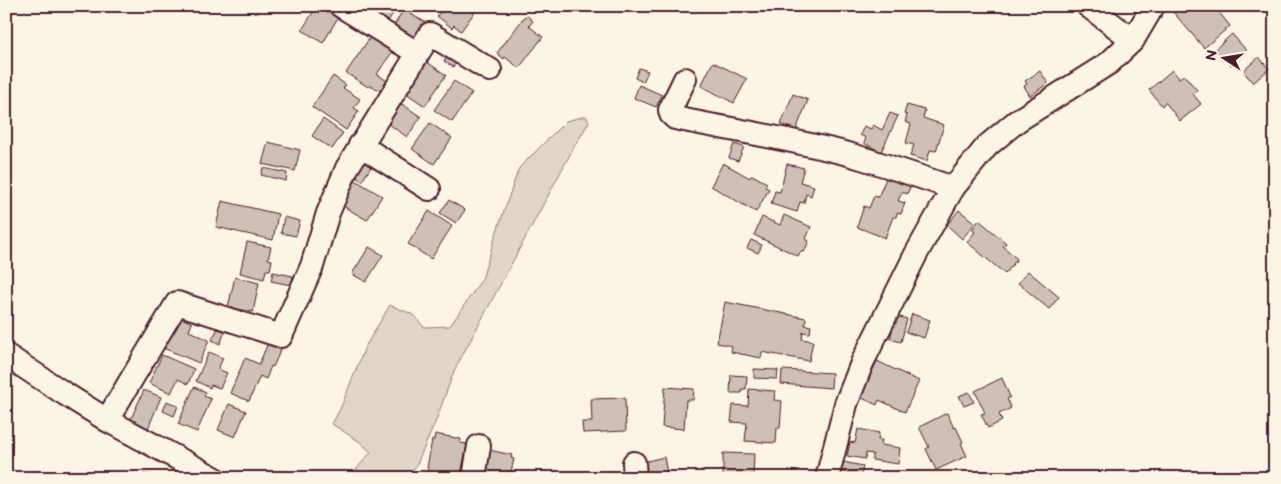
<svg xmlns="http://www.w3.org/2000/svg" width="1281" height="484" font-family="'Balsamiq Sans',sans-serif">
<rect width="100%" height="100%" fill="#fcf5e5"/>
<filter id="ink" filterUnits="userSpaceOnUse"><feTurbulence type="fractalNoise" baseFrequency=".02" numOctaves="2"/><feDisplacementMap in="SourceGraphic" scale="10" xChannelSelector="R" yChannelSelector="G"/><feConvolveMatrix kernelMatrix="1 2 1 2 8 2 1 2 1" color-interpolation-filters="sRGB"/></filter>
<g filter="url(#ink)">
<polygon fill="#e2d5ca" stroke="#967a7a" points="586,116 589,122 574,147 454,371 435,423 416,466 407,478 349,478 371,452 360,442 332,424 341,407 365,347 390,305 412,314 424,327 450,326 482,279 498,228 519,168 566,121"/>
<g fill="#cfc0b7" stroke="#4a1f2b">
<polygon points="317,6 327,6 340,14 323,43 302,30"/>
<polygon points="366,6 398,6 388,21"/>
<polygon points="445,6 479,6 461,31 454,25 452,28 437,16"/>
<polygon points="1180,6 1214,6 1230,26 1204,48 1173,12"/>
<polygon points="403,10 425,22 415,39 394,26"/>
<polygon points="526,15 533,21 529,26 543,37 519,68 505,57 504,59 497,53"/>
<polygon points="373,33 395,48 377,74 387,81 380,91 370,85 368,87 346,73"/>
<polygon points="1232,34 1247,51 1231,65 1225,59 1223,61 1213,51"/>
<polygon points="448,56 457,62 453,67 444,61"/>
<polygon points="1259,57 1269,69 1253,83 1243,71"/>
<polygon points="424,60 446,75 425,106 403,91"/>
<polygon points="713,62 747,79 734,103 701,86"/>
<polygon points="639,68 648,71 643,82 635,78"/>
<polygon points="1172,70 1179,78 1184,75 1197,90 1193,94 1201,104 1180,121 1165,102 1162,106 1149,90"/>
<polygon points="1040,71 1048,83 1030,96 1024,86 1027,84 1025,81"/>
<polygon points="333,76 346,85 343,88 360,99 354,108 359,111 346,130 312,107"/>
<polygon points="454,81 472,93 452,122 434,110"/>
<polygon points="639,85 662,95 656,107 634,98"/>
<polygon points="793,94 808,100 796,130 781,124"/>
<polygon points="399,102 421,117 407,137 386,122"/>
<polygon points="907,105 925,110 923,118 944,125 936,151 930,150 927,161 910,156 914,145 906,143 911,124 905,122 907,115 904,114"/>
<polygon points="890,113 898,116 881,152 864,143 866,138 860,135 864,126 871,129 873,125 882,130"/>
<polygon points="323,119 343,133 332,149 312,136"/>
<polygon points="430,123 452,138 434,164 412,149"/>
<polygon points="268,142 300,150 295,171 262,164"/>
<polygon points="734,144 744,147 738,161 729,158"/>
<polygon points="365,156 374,162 362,181 353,175"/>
<polygon points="723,163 750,178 752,175 767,183 765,187 769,189 756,212 711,186"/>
<polygon points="787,164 804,168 800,182 814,186 811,196 806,194 804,203 800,202 797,212 771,204 775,191 780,192"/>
<polygon points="263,168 287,173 286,181 261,175"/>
<polygon points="887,176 911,185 907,194 902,192 898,201 905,203 901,214 897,213 896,217 893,217 885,238 857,227 864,206 869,208 874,196 878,197"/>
<polygon points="355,180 382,196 367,220 341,205"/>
<polygon points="449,200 465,210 456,223 440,213"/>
<polygon points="222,201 278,214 273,240 216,227"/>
<polygon points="959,210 975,223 962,239 947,225"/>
<polygon points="429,211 452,226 431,259 408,244"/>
<polygon points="784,215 811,227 806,239 809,241 804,252 801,251 798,256 754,235 762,217 780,225"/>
<polygon points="284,217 300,221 296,236 281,233"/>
<polygon points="979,220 1006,243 1003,246 1017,259 1005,274 967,242 975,232 972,230"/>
<polygon points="751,240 762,245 758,253 747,248"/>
<polygon points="247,242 271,247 268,259 272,260 270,270 266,270 264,279 240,273"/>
<polygon points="369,247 383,255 366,282 352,274"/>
<polygon points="1028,271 1059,297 1049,309 1018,283"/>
<polygon points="273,272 293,276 291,285 271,281"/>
<polygon points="235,277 259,283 253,312 228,307"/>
<polygon points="725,302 806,318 805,325 811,326 810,333 803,332 802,339 813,341 809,361 762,352 761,358 731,352 732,346 717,343"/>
<polygon points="912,314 930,320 924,338 906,332"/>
<polygon points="175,315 192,323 189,331 209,340 199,363 161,347"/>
<polygon points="896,316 907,319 901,342 890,339"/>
<polygon points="218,328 225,331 220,344 212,340"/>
<polygon points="268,343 281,349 273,367 271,366 266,379 260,376 249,401 230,393 245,358 259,364"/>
<polygon points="209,352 223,358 218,369 227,373 220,388 211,385 210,388 196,381"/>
<polygon points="162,355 194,369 188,384 178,379 171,393 149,383"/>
<polygon points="877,361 919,381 905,412 879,400 877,405 860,397"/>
<polygon points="754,369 778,370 777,379 754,378"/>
<polygon points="782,370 832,373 831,388 781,384"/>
<polygon points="731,375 747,376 746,389 742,389 742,393 730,393"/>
<polygon points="1002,378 1010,397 1007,399 1011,408 999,414 1002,421 988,428 981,414 985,413 975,391"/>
<polygon points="194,387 206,392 204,396 211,399 197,432 178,424"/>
<polygon points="665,387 694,389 693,400 686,400 684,429 662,427"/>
<polygon points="749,389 775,391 774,400 782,401 780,428 777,428 776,443 745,441 747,423 731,422 733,405 748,406"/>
<polygon points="144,390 161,397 147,431 129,423"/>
<polygon points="969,392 974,402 964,406 959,396"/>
<polygon points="625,398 626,431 583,433 582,422 592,422 591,399"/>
<polygon points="167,401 178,406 174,416 163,411"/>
<polygon points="229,404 246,411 235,437 218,430"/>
<polygon points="947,413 954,428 956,427 963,442 961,443 967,456 936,470 926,449 929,447 919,427"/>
<polygon points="858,429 879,433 878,440 882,440 881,445 900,448 898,464 872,460 873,454 866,453 865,459 847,456 850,442 855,443"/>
<polygon points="435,434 461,439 460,443 467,444 461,474 455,472 454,478 427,478 429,469 427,468 432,440 434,440"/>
<polygon points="489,450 512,455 511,458 514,459 511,472 508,471 507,478 484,478"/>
<polygon points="723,453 754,454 753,478 723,478"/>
<polygon points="664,457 668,478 647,478 643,462"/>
<polygon points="843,462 863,466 861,476 841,472"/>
<polygon points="144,474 164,477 163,478 144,478"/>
</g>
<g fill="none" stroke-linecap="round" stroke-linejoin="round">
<defs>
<g id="street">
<polyline points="341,6 417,53"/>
<polyline points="1088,6 1133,40"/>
<path d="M685,79L670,110L671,114L675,118C733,130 791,139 848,154C883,164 918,176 953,188"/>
<polyline points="360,145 429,189"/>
<polyline points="6,355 62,392 107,420 214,478"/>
<polyline points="107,420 177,303 281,336 312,266 328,213 347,168 430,34 490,70"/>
<polyline points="634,463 635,478"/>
<polyline points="474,478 479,446"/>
<polyline points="827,478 846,404 862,363 916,254 953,188 987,146 1017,121 1109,63 1133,40 1153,6"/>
</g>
</defs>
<use href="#street" stroke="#4a1f2b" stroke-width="26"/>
<use href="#street" stroke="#fcf5e5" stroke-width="22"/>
</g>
</g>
<rect width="1281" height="484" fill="none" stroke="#fcf5e5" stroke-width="25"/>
<rect x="12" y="12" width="1256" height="459" fill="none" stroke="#4a1f2b" stroke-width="2" filter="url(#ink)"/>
<g transform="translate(1224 58) rotate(282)" stroke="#fcf5e5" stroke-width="4" paint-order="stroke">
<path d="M0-4L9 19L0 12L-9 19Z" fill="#4a1f2b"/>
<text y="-8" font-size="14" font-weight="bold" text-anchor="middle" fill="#4a1f2b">N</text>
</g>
</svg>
